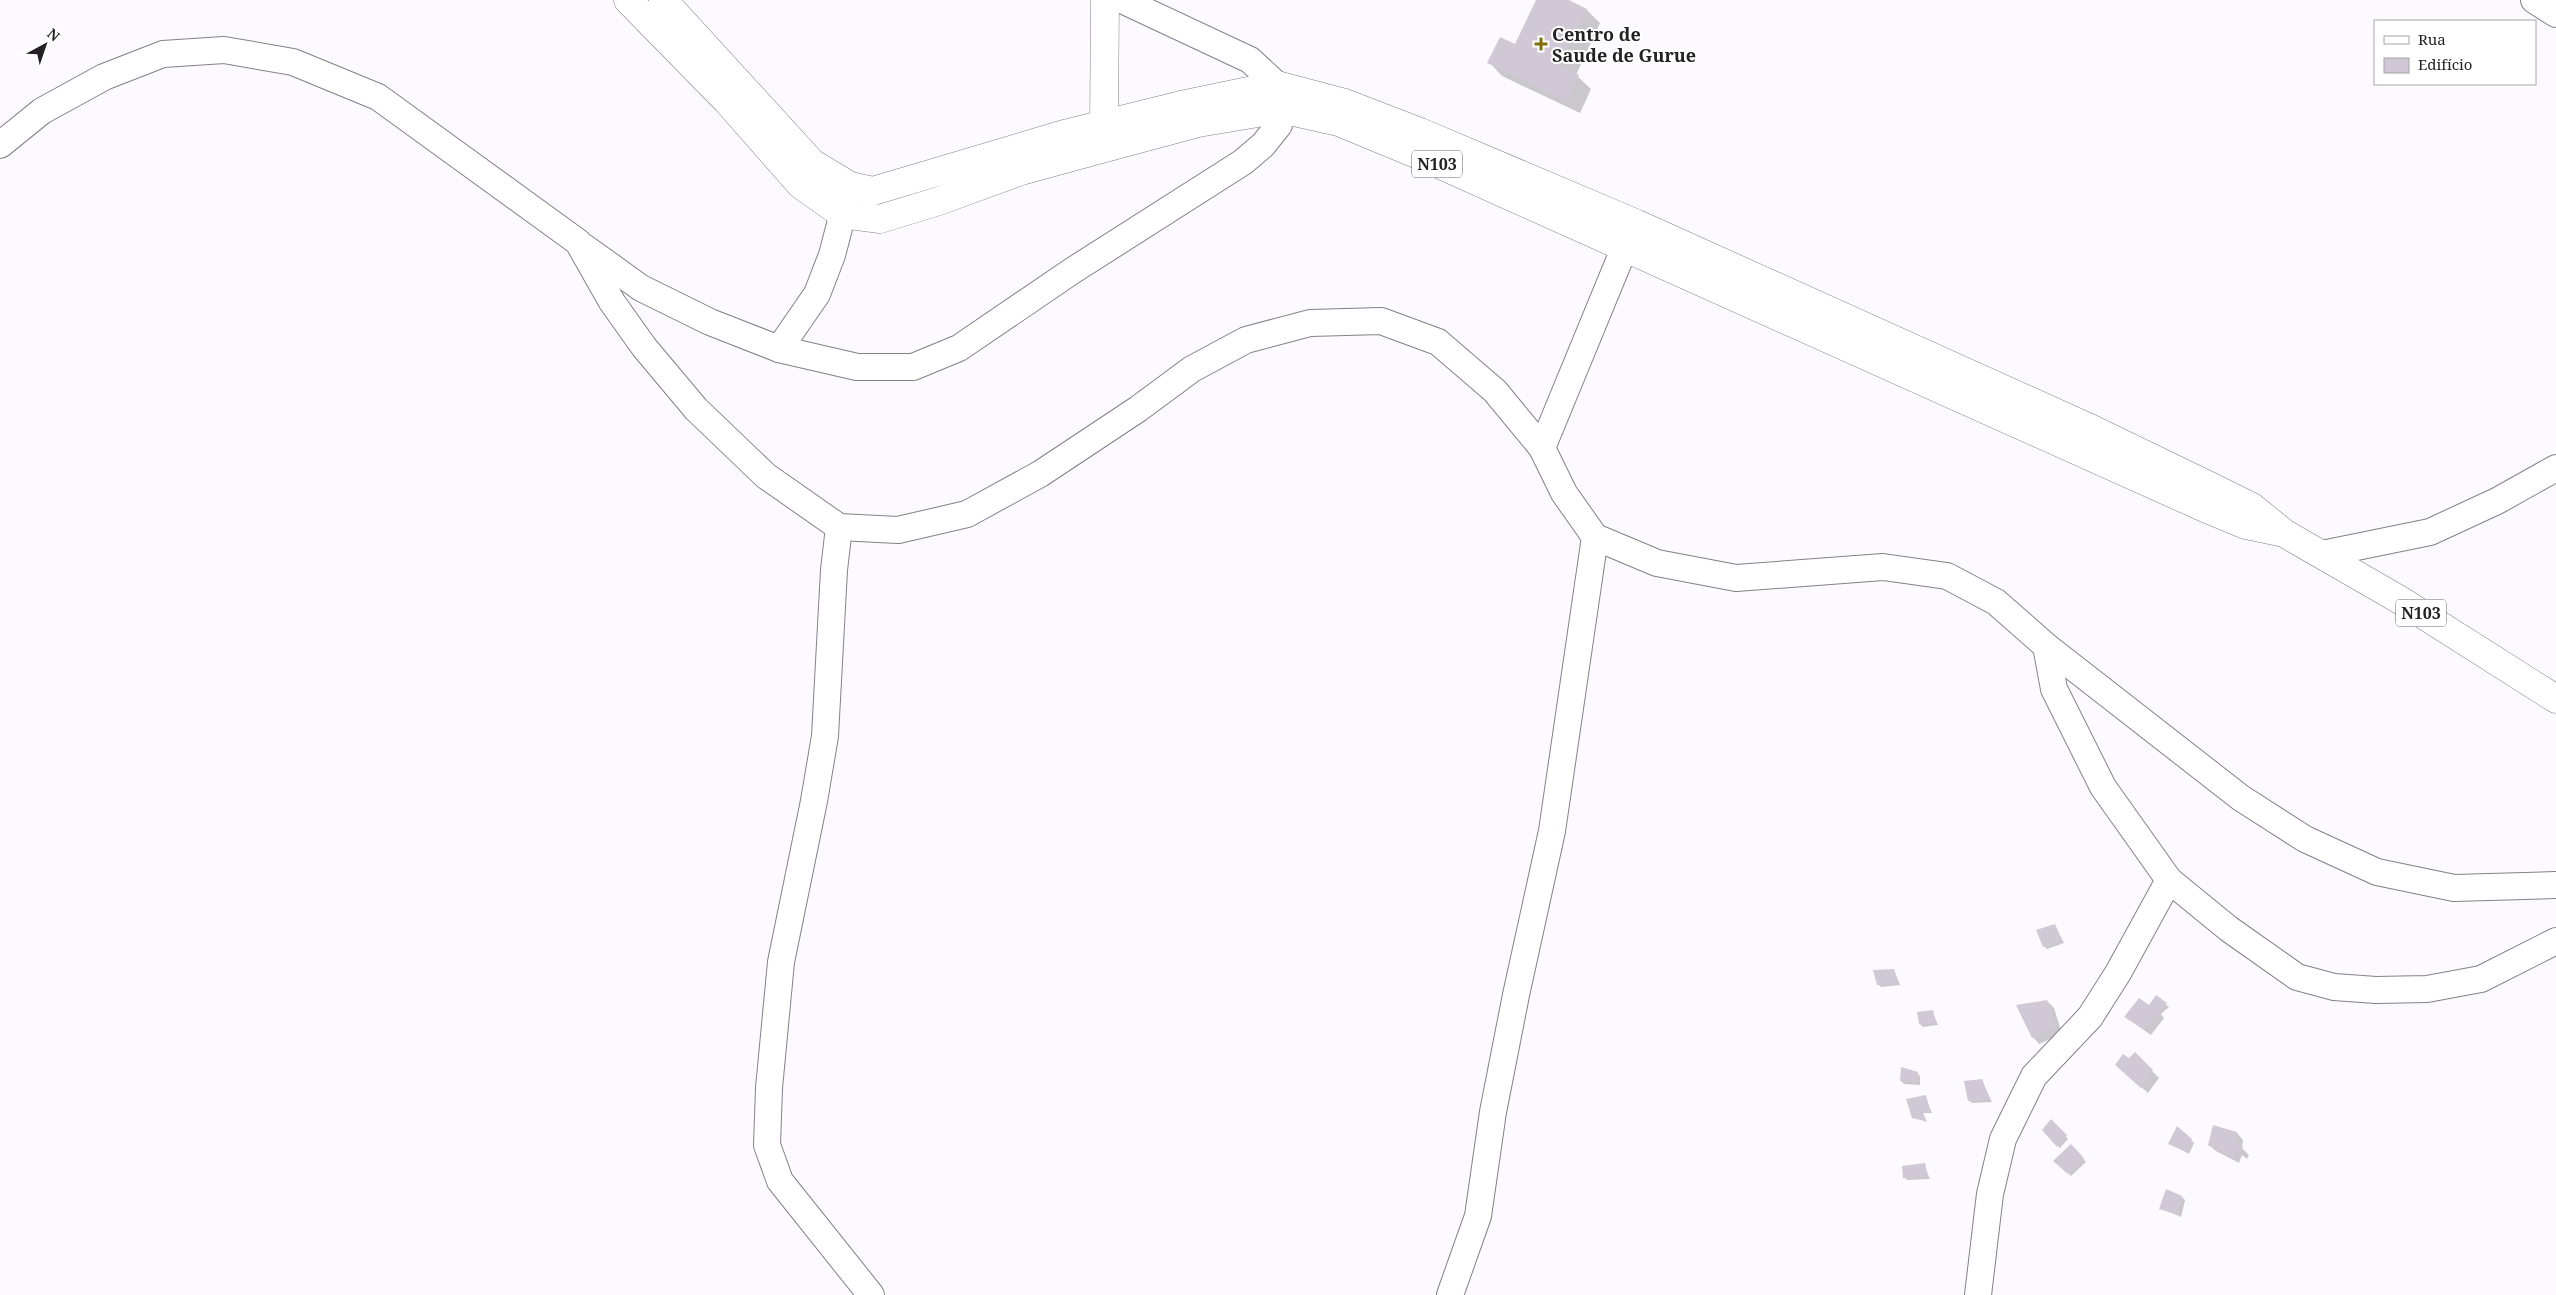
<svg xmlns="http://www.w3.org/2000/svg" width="2556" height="1295" font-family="'Noto Serif',serif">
<rect width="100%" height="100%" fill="#fdfaff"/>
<g fill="#0003">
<polygon points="1537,0 1566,0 1587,10 1600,23 1576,75 1591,89 1580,113 1502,76 1489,62 1515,46"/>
<polygon points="2055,926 2064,943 2047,949 2044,946"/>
<polygon points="1894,970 1900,985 1881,987 1878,984"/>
<polygon points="2157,997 2169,1007 2161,1014 2164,1018 2151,1035 2125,1017 2150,1006"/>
<polygon points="2047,1001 2054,1008 2062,1034 2039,1044 2033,1037"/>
<polygon points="1932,1011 1938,1025 1923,1027 1920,1024"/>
<polygon points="2135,1054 2159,1078 2148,1093 2123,1071"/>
<polygon points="1917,1073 1920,1076 1920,1085 1904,1084 1901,1081"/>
<polygon points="1981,1080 1992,1102 1972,1103 1969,1100"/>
<polygon points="1925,1096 1932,1113 1923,1113 1927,1122 1913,1117"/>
<polygon points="2051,1121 2068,1139 2060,1148 2043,1130"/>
<polygon points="2237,1133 2243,1140 2242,1148 2249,1155 2247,1159 2242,1155 2239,1163 2216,1151 2209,1145"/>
<polygon points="2191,1140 2194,1143 2189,1154 2170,1143"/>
<polygon points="2074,1148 2086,1162 2071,1176 2058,1164"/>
<polygon points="1924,1165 1930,1179 1907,1180 1905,1177"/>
<polygon points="2182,1197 2185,1200 2181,1217 2161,1208"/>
</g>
<g fill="#d0c8d4">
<polygon points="1536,0 1569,0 1587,9 1560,66 1579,75 1567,100 1487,63 1500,37 1515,44"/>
<polygon points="2055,924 2062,940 2043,947 2036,930"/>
<polygon points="1894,969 1898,983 1877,985 1873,970"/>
<polygon points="2156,995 2167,1003 2144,1029 2124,1017 2139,998 2149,1005"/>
<polygon points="2047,1000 2057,1028 2032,1038 2016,1005"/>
<polygon points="1933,1010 1936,1023 1919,1024 1917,1012"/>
<polygon points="2135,1052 2153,1070 2141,1088 2115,1065 2123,1054 2129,1058"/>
<polygon points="1901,1067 1918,1072 1918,1083 1900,1081"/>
<polygon points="1982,1079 1990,1099 1968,1101 1964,1081"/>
<polygon points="1926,1095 1930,1111 1921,1111 1925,1121 1912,1118 1906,1099"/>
<polygon points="2051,1119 2067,1135 2057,1147 2042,1130"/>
<polygon points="2213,1125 2237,1132 2236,1144 2243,1147 2241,1153 2235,1150 2233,1158 2208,1145"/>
<polygon points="2177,1126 2192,1139 2186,1152 2168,1144"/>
<polygon points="2071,1144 2084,1158 2068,1174 2053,1161"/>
<polygon points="1925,1163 1928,1177 1903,1178 1902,1166"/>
<polygon points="2166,1189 2182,1196 2178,1215 2159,1209"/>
</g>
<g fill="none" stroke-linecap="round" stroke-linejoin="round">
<defs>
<g id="minor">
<polyline points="2534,0 2556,14"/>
<polyline points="0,145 42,111 104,77 163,54 224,50 293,62 378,97 578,242 612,302 644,347 696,409 766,476 839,527 898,530 967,514 1040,474 1138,409 1192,369 1246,340 1310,323 1381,321 1438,342 1495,391 1542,448 1564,493 1595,537 1657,563 1736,578 1883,567 1947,576 1996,602 2046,646 2241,798 2305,839 2377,872 2454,888 2556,885"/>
<polyline points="584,247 641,288 710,322 779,349 857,367 913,367 959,348 1072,271 1243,162 1263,145 1279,125 1281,109 1277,85 1250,60 1122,0"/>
<polyline points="779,349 817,294 832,255 850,186"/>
<polyline points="1542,448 1633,227"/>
<polyline points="839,527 834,570 825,736 814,801 781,962 769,1088 767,1145 780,1181 871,1295"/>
<polyline points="2322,554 2430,532 2497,501 2556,468"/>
<polyline points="2046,646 2054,689 2103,787 2169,880 2229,929 2297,977 2334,987 2376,990 2427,989 2481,979 2556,941"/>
<polyline points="1450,1295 1478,1216 1493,1112 1516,995 1552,831 1595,537"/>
<polyline points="1978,1295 1990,1194 2003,1139 2034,1076 2090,1017 2118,973 2169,880"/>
</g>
<g id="major">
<polyline points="628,0 727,101 801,185 842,214 880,219 939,201 1021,171 1094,151 1198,123 1281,109 1339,122 1414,153 2207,509 2246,525 2280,532"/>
<polyline points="663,0 812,163 850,186 873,191 1068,133 1181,105 1277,85 1345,103 1420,132 1635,223 2092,429 2216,489 2252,507 2284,533 2400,600 2556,699"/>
<polyline points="1104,124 1105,0"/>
</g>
</defs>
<use href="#minor" stroke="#867f89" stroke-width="28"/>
<use href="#major" stroke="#867f89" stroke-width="29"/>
<use href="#minor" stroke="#fff" stroke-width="26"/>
<use href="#major" stroke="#fff" stroke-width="28"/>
</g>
<path fill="#7f6e0b" stroke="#fff" stroke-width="2" d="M1538.5 36.5h5v5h5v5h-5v5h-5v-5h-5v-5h5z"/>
<g text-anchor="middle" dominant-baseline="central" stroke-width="4" stroke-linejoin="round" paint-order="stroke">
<g fill="#fff" stroke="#666466" stroke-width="1">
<rect x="1412" y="150.5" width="50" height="27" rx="4"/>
<rect x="2396" y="599.5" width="50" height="27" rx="4"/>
</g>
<g font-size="16" font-weight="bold" fill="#242125">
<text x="1437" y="164">N103</text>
<text x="2421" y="613">N103</text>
</g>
<g font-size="18" font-weight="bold" fill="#242125" stroke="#fff" text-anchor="start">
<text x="1552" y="34">Centro de<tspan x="1552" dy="21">Saude de Gurue</tspan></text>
</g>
</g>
<rect x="2374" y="20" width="162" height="65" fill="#ffffff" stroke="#a7a6a8"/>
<rect x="2384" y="36" width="25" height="8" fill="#ffffff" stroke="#a7a6a8"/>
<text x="2418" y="45" font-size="15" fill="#242125">Rua</text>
<rect x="2384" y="58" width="25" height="15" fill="#d0c8d4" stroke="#a7a6a8"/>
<text x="2418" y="70" font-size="15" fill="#242125">Edifício</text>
<g transform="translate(45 45) rotate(40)" stroke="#ffffff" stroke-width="4" paint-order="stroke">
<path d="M0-4L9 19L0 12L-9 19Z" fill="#242125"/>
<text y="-8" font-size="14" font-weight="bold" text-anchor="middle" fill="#242125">N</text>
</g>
</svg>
